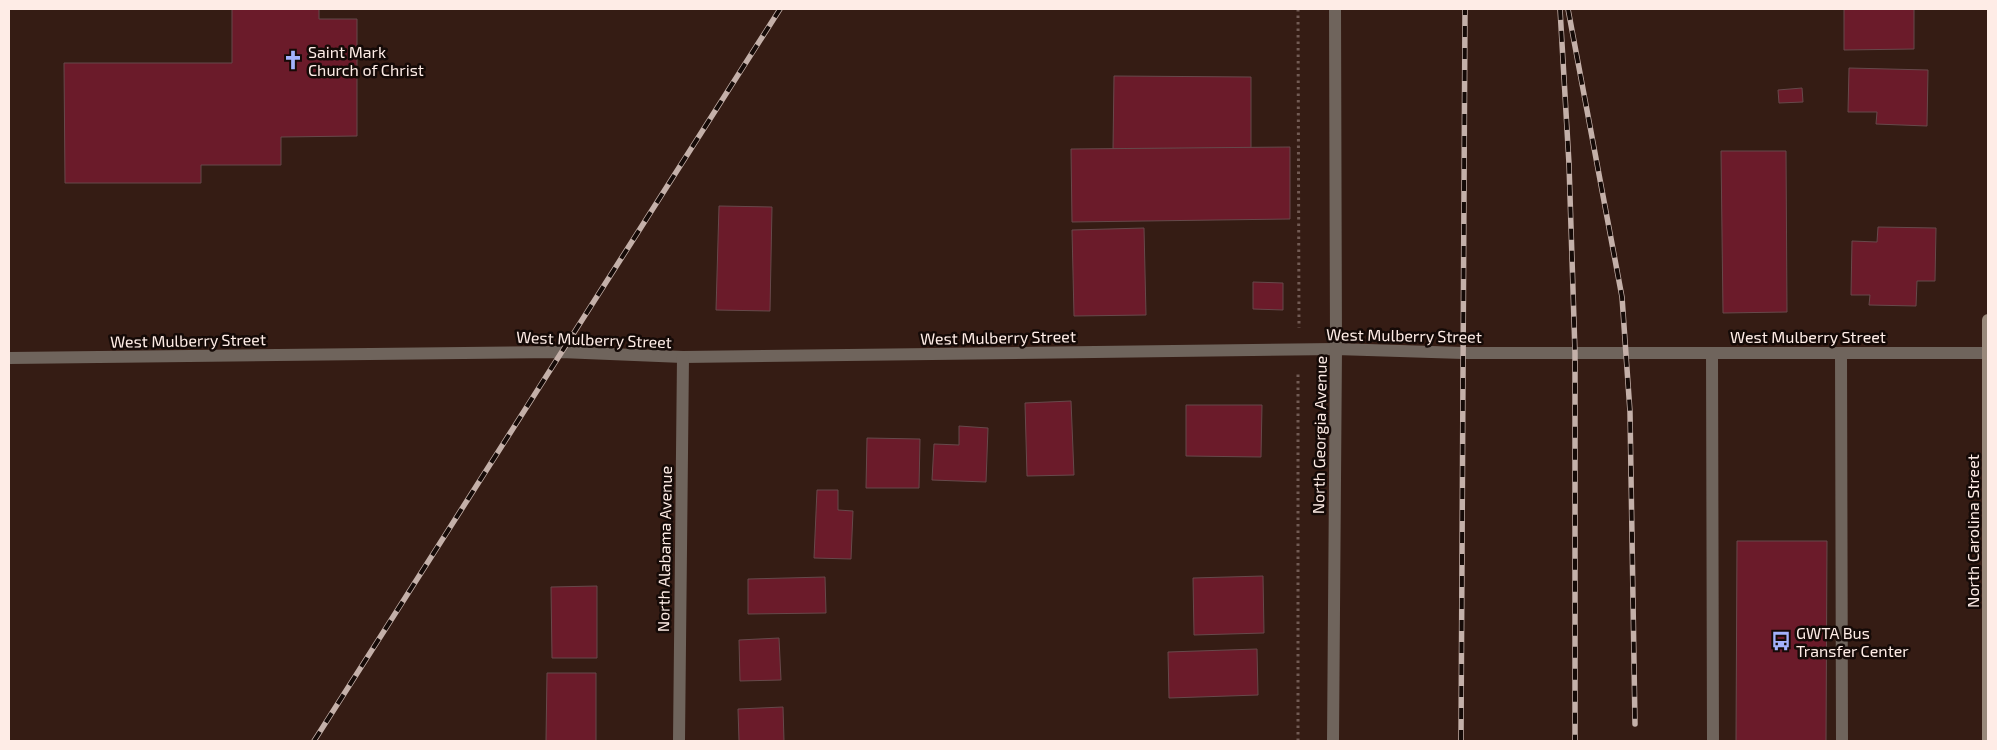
<svg xmlns="http://www.w3.org/2000/svg" width="1997" height="750" font-family="'Exo 2',sans-serif">
<rect width="100%" height="100%" fill="#351c14"/>
<g fill="#6b1b2a" stroke="#67494b">
<polygon points="232,9 319,9 319,19 357,19 357,136 281,137 281,165 201,165 201,183 65,183 64,63 232,63"/>
<polygon points="1844,9 1914,9 1914,49 1844,50"/>
<polygon points="1849,68 1928,70 1927,126 1876,124 1877,112 1848,112"/>
<polygon points="1114,76 1251,77 1251,148 1113,149"/>
<polygon points="1802,88 1803,102 1779,103 1778,90"/>
<polygon points="1290,147 1290,219 1072,222 1071,149"/>
<polygon points="1721,151 1786,151 1787,312 1723,313"/>
<polygon points="719,206 772,207 770,311 716,310"/>
<polygon points="1878,227 1936,228 1935,281 1917,281 1916,306 1869,305 1870,295 1851,295 1852,241 1877,242"/>
<polygon points="1144,228 1146,315 1074,316 1072,230"/>
<polygon points="1253,282 1283,283 1283,310 1253,309"/>
<polygon points="1071,401 1074,475 1027,476 1025,403"/>
<polygon points="1186,405 1262,405 1261,457 1186,456"/>
<polygon points="959,426 988,428 986,482 932,480 934,444 959,445"/>
<polygon points="867,438 920,439 919,488 866,488"/>
<polygon points="817,490 838,490 838,510 853,511 851,559 814,558"/>
<polygon points="1737,541 1827,541 1826,741 1736,741"/>
<polygon points="1263,576 1264,633 1194,635 1193,578"/>
<polygon points="825,577 826,613 748,614 748,579"/>
<polygon points="597,586 597,658 552,658 551,587"/>
<polygon points="779,638 781,680 740,681 739,640"/>
<polygon points="1257,649 1258,695 1169,698 1168,652"/>
<polygon points="547,673 596,673 596,741 546,741"/>
<polygon points="783,707 784,741 739,741 738,709"/>
</g>
<g fill="none" stroke-linecap="round" stroke-linejoin="round">
<g stroke="#725b54" stroke-width="3" stroke-dasharray="2.5 4" stroke-linecap="butt">
<polyline points="1298,9 1299,328"/>
<polyline points="1298,741 1298,371"/>
</g>
<g stroke="#6f645c" stroke-width="12">
<polyline points="1712,353 1713,741"/>
<polyline points="1841,353 1842,741"/>
</g>
<g stroke="#6f645c" stroke-width="12">
<polyline points="9,358 561,352 683,357 1336,349 1463,353 1988,353"/>
<polyline points="679,741 683,357"/>
<polyline points="1333,741 1336,349 1335,9"/>
</g>
<polyline stroke="#99897b" stroke-width="12" points="1988,741 1988,320"/>
<defs>
<g id="rail">
<polyline points="1560,9 1569,164 1575,353 1575,741"/>
<polyline points="1568,9 1622,297 1630,412 1635,724"/>
<polyline points="314,741 780,9"/>
<polyline points="1461,741 1465,9"/>
</g>
</defs>
<use href="#rail" stroke="#c4b0a9" stroke-width="5.5"/>
<use href="#rail" stroke="#150a07" stroke-width="4" stroke-dasharray="11" stroke-linecap="butt"/>
</g>
<defs>
<symbol id="church-bare" viewBox="-9 -9 18 18"><path d="M-1.2-6h2.4v3.5h3.3v2.4h-3.3V6h-2.4V-.1h-3.3v-2.4h3.3Z" fill="#a3b2fc" stroke="#150a07" stroke-width="2.5" paint-order="stroke"/></symbol>
<symbol id="bus-bare" viewBox="-9 -9 18 18"><path d="M-5-6H5V4H4V6H2V4H-2V6H-4V4H-5ZM-3.5-4V0h7V-4ZM-3.5 1.2v1.5H-2V1.2ZM2 1.2v1.5H3.5V1.2Z" fill="#a3b2fc" stroke="#150a07" stroke-width="2.5" paint-order="stroke"/></symbol>
</defs>
<g fill-rule="evenodd">
<use href="#church-bare" x="279" y="46" width="28" height="28"/>
<use href="#bus-bare" x="1767" y="627" width="28" height="28"/>
</g>
<g text-anchor="middle" dominant-baseline="central" stroke-width="5" stroke-linejoin="round" paint-order="stroke">
<g font-size="16" fill="#feece6" stroke="#150a07" text-anchor="start">
<text x="308" y="51">Saint Mark<tspan x="308" dy="18">Church of Christ</tspan></text>
<text x="1796" y="632">GWTA Bus<tspan x="1796" dy="18">Transfer Center</tspan></text>
</g>
<g font-size="16" fill="#feece6" stroke="#150a07">
<text transform="translate(1404 335) rotate(1)">West Mulberry Street</text>
<text x="1808" y="336">West Mulberry Street</text>
<text transform="translate(998 337) rotate(-1)">West Mulberry Street</text>
<text transform="translate(594 339) rotate(2)">West Mulberry Street</text>
<text transform="translate(188 340) rotate(-1)">West Mulberry Street</text>
<text transform="translate(1319 435) rotate(-89)">North Georgia Avenue</text>
<text transform="translate(1972 531) rotate(-90)">North Carolina Street</text>
<text transform="translate(664 549) rotate(-89)">North Alabama Avenue</text>
</g>
</g>
<rect width="1997" height="750" fill="none" stroke="#feece6" stroke-width="20"/>
</svg>
